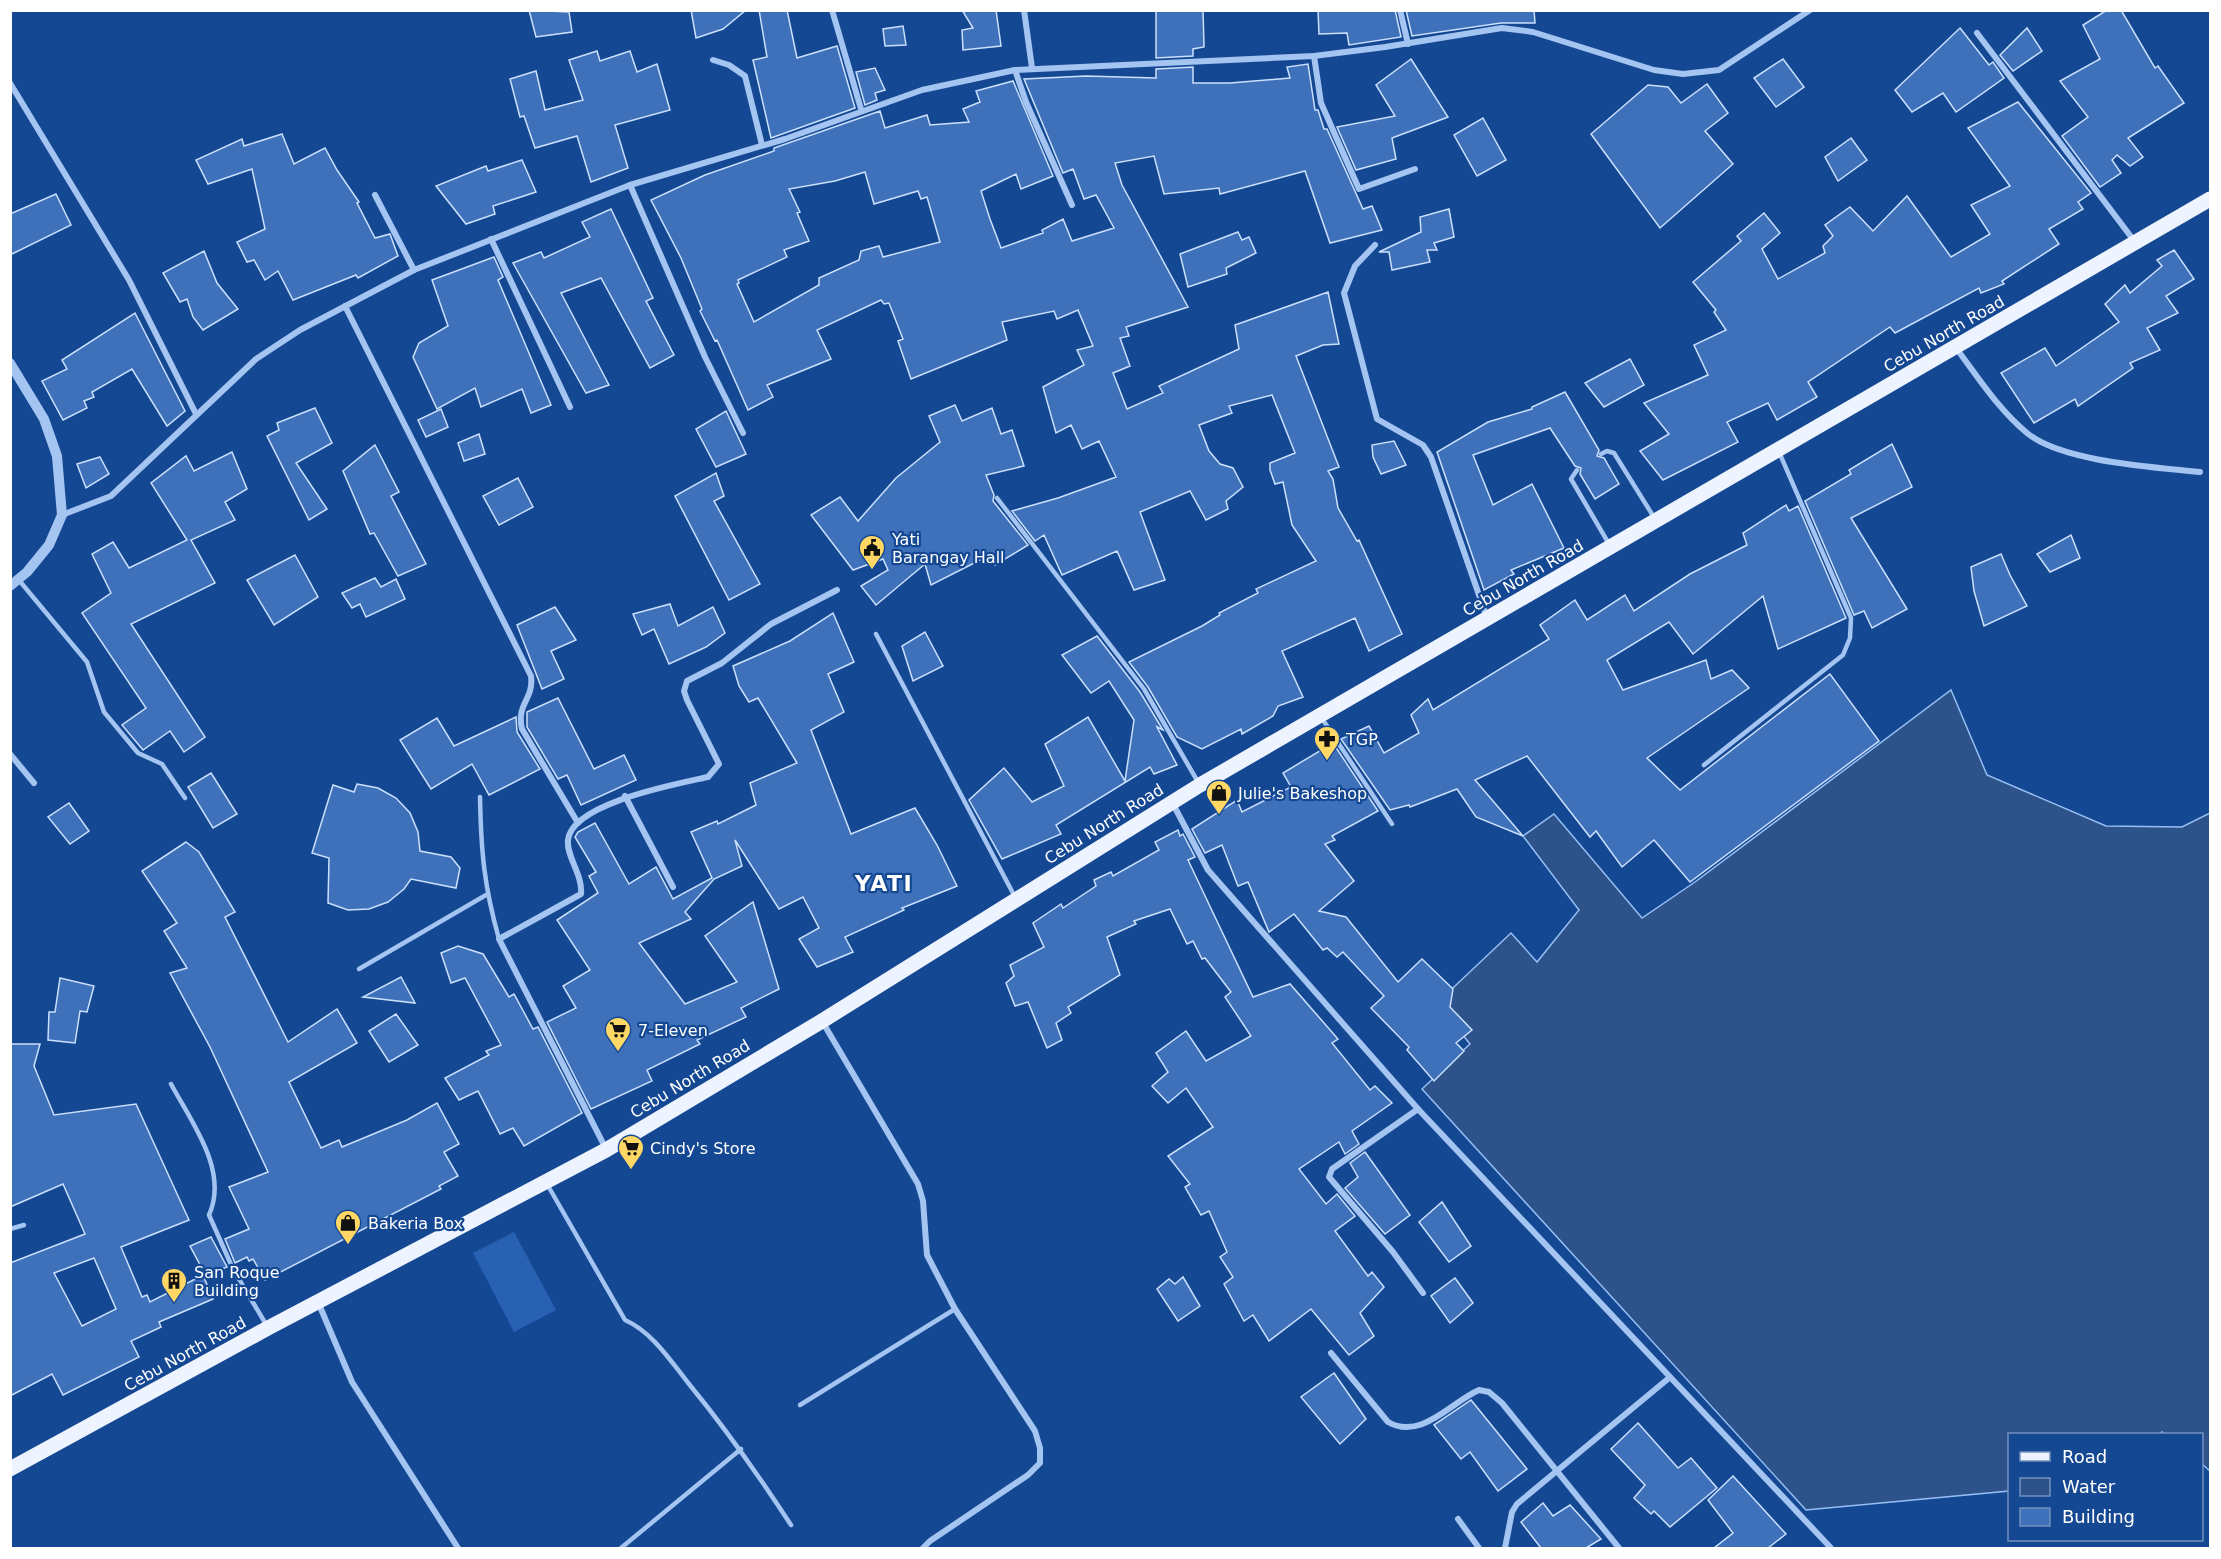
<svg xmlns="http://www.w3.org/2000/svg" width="2221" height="1559" font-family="'DejaVu Sans',sans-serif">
<rect width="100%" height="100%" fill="#154893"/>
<polygon fill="#2861b1" points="514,1232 556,1310 514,1332 473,1253"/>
<polygon fill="#2e538a" stroke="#96bff4" stroke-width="1.5" points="1951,690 1987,775 2106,826 2182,827 2210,813 2210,1471 2202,1464 2202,1434 2165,1434 2162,1432 2159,1434 2010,1434 2009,1491 1806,1510 1422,1089 1470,1044 1437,1003 1511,933 1537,962 1579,910 1523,836 1554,814 1642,918 1695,882"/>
<g fill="#3e71ba" stroke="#cbe0fc" stroke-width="1.5" fill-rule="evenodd">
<polygon points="529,10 569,12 572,32 536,37"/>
<polygon points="691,10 746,10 723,29 696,38"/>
<polygon points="759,10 787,10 797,58 837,46 855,108 771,138 753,60 767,57"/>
<polygon points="962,10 996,10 1001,46 963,50 962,30 973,28"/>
<polygon points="1156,10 1203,10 1204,47 1193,49 1193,56 1156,58"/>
<polygon points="1318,10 1395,10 1401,37 1349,45 1347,33 1319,34"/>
<polygon points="1406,10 1534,10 1535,23 1501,23 1412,36"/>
<polygon points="2107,10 2121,10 2155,68 2158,66 2184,103 2128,138 2143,157 2130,166 2117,155 2112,160 2121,173 2100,187 2062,136 2088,117 2060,81 2100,59 2083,25"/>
<polygon points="903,26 906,45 885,46 883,29"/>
<polygon points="1960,28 1989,65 1993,62 2004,78 1956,112 1943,93 1912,112 1895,90"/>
<polygon points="2027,28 2042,51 2013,71 2000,55"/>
<polygon points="597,51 600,61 630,51 637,72 657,64 670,110 615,125 628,168 591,182 577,136 535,148 524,116 520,117 510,79 536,71 545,110 583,100 569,60"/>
<polygon points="1411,59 1448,117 1392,138 1396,159 1356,170 1337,127 1395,116 1376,85"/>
<polygon points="1783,59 1804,87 1776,107 1754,78"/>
<path d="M1308,64L1315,110H1318L1324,129H1327L1363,209L1372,206L1382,230L1330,243L1305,171L1220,194L1219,188L1164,194L1154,156L1115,163L1122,185L1188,307L1126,327L1129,336L1120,338L1130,366L1113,373L1127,409L1163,393L1159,386L1239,349L1235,325L1328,292L1339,344L1323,345L1296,356L1339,467L1328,471L1333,479L1338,508L1357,541L1359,540L1402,634L1369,651L1355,618L1282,651L1303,697L1278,706L1273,716L1242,734L1241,729L1202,749L1177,737L1148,687L1129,662L1202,626L1220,615L1219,613L1258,593L1256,589L1316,561L1292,525L1283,482L1275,484L1270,470V463L1295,453L1272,395L1229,406L1232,413L1199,425L1209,451L1220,464L1233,468L1243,487L1226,501L1228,509L1206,520L1190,491L1140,512L1165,580L1134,590L1117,551L1062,575L1044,535L1035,541L1012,511L1058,498L1116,477L1099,441L1082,449L1071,425L1056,433L1043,387L1084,365L1077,350L1093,346L1078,310L1057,319L1054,311L1002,322L1007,340L911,379L898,341L903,339L889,303L884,304L881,300L817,330L831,359L767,385L773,397L748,410L717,340L715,341L700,311L702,309L681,258L651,200L705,175L774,151V148L880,111L885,128L927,115L930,125L969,122L963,109L980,102L976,91L1013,81L1053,176L1021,189L1016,174L981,191L990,219L1001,248L1043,233L1042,230L1063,219L1072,241L1114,228L1096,195L1084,199L1073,169L1063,173L1024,79L1086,76L1156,78V69L1193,67V83H1230L1290,78L1287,67ZM865,172L874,204L918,191L921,199L927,197L940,242L883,257L879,246L861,251L859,260L819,278V285L754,322L737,284L739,283L738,280L787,257L784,250L809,241L797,213L800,212L789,189L835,181Z"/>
<polygon points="875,68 885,90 875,93 877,100 865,105 856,72"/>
<polygon points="1707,84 1728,113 1705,131 1733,164 1660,228 1591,134 1648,85 1668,87 1681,103"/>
<polygon points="2018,102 2091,193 2078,202 2083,209 2049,229 2059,244 2002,281 2004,284 1981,293 1979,288 1895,333 1890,327 1808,382 1817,397 1777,420 1768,403 1727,422 1738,442 1663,480 1640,451 1669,434 1644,403 1708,375 1694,345 1726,330 1714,312 1716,310 1693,282 1741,241 1737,236 1764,213 1780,233 1762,249 1778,279 1825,253 1823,246 1833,236 1825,225 1850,207 1873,231 1907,196 1951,257 1990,234 1971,205 2010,186 1968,128"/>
<polygon points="1483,118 1506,160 1477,176 1454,135"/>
<polygon points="282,134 294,164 325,148 337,170 359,202 357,203 375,238 390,234 398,256 358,278 356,275 293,300 278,271 265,280 254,260 247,262 237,242 265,229 252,169 208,184 196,160 242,139 244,146"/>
<polygon points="1851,138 1867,160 1838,181 1825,157"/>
<polygon points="522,160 536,192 493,206 495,214 466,224 436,186 486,166 488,171"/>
<polygon points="56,194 71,225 10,255 10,214"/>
<polygon points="611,209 653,298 646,301 674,355 650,368 601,278 561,293 609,385 586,393 513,263 541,252 544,258 590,237 582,222"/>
<polygon points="1449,209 1454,237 1434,243 1437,250 1427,250 1430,262 1392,270 1389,252 1379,252 1421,232 1420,217"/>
<polygon points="1238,232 1242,240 1249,237 1256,253 1226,268 1227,274 1188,287 1180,254"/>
<polygon points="2174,250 2194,279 2166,296 2178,313 2147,328 2160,350 2130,363 2133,368 2078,406 2075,399 2034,423 2001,373 2045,348 2056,366 2119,322 2105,304 2125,285 2130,293 2162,266 2157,260"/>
<polygon points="204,251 217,283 238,309 203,330 193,317 187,299 180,302 163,273"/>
<polygon points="494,257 503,277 498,280 551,405 531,413 522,389 481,407 475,388 437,409 413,357 419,343 448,326 432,280"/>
<polygon points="135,313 185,411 167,426 132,369 92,392 94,397 84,401 87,408 63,420 42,381 67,369 62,360"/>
<polygon points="1630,359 1644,385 1604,407 1585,383"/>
<polygon points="1565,392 1599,450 1597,456 1604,458 1619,484 1595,499 1580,474 1581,468 1575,466 1550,428 1473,455 1493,505 1532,484 1564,548 1511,570 1514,574 1484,590 1437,452 1488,422 1532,409 1532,407"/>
<polygon points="955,405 962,421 992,408 1001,434 1012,430 1024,466 986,475 994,495 993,501 1028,545 995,565 988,556 931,585 925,564 876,605 861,586 888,570 883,559 853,570 811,515 840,497 858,521 896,478 940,442 929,416"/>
<polygon points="315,408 332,443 296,463 327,509 309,520 267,436 279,430 277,423"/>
<polygon points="441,409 448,427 426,437 418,420"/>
<polygon points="726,411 746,454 716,467 696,429"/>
<polygon points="479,434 485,454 464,461 458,443"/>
<polygon points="1394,441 1406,465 1381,474 1373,457 1372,445"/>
<polygon points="1892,444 1912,487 1851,518 1907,609 1872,628 1864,611 1854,615 1805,501 1851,474 1849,470"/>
<polygon points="375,445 399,492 391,496 426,564 398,576 374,533 370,534 343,471"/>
<polygon points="232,452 247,489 225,502 235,520 191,540 215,583 131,624 205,737 184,752 170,731 143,750 122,725 146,708 82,613 111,593 92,554 113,542 129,568 187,540 151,483 186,456 194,471"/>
<polygon points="100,457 109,474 86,488 77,464"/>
<polygon points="716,473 724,496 714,501 760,584 729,600 675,496"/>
<polygon points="518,478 533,507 499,525 483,496"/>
<polygon points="1786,505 1789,511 1798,506 1846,618 1778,649 1763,596 1693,654 1669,622 1607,660 1623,690 1706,660 1711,679 1732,670 1749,688 1647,758 1680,790 1830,674 1879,741 1690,882 1654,840 1622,867 1596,831 1590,837 1527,756 1475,780 1523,836 1476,817 1457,789 1410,807 1409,805 1390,810 1341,739 1369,726 1384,753 1419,733 1411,715 1428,699 1433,710 1549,639 1540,625 1575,600 1587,620 1625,595 1634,611 1690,574 1747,545 1743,533"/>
<polygon points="2071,535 2080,558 2050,572 2037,554"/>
<polygon points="2001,554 2010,575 2027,606 1984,626 1974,591 1971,567"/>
<polygon points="295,555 318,597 274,625 247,580"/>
<polygon points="375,578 381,587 396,579 405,599 366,617 360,604 352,608 342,593"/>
<polygon points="670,604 678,626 713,607 725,633 706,647 669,664 654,629 642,635 633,614"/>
<polygon points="555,607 576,640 551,651 564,679 542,689 517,625"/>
<polygon points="833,613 854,662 828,674 844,712 811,730 851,834 915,808 937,845 957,886 902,908 904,910 845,937 853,952 817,967 799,939 819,928 803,897 779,909 735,840 742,866 714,879 685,912 691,919 639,943 685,1004 737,982 705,936 753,902 779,989 741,1008 746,1017 697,1040 700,1044 647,1070 652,1081 591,1109 547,1022 576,1008 563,986 590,970 557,920 598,893 589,876 596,872 575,837 578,832 595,823 629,884 656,867 673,899 712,878 691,832 717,821 718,824 756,805 750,783 797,763 758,698 749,702 739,686 733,666 790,641"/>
<polygon points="925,632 943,666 913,681 902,646"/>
<polygon points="1097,636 1140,692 1163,730 1157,727 1177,765 1154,774 1150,767 1056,825 1061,834 1002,859 969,800 1004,768 1032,802 1064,786 1045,744 1088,717 1125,781 1134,720 1109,681 1091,693 1062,655"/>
<polygon points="558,698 594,769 624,755 636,780 581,805 567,775 558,779 527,727 527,712"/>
<polygon points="516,717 517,732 540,769 489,795 472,764 431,789 400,740 437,718 454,746"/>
<polygon points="1333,743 1378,811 1332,836 1335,840 1325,844 1354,881 1319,911 1346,917 1398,982 1422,959 1453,989 1450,1007 1472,1030 1456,1043 1464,1051 1434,1081 1407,1050 1409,1047 1371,1008 1384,996 1343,952 1337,957 1327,948 1323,950 1294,914 1269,932 1248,882 1238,886 1222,845 1205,853 1192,829 1237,800 1242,812 1291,787 1283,773"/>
<polygon points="211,773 237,814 213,828 188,787"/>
<polygon points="357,784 378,788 396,798 410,813 418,832 420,851 451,857 460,868 456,888 411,879 404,889 388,902 369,909 348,910 328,903 329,858 312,853 333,785 354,792"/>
<polygon points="69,803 89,831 70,844 48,817"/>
<polygon points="1178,830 1180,836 1183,834 1195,857 1188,860 1253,997 1290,984 1338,1039 1332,1043 1370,1090 1375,1086 1392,1103 1352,1131 1359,1144 1345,1154 1339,1142 1299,1169 1326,1204 1337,1194 1355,1216 1335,1231 1368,1276 1372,1272 1384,1287 1360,1313 1374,1336 1349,1355 1311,1309 1269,1341 1253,1315 1244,1321 1224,1284 1233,1277 1220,1257 1227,1252 1209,1211 1201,1215 1185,1187 1190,1184 1168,1156 1213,1127 1186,1088 1168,1103 1152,1086 1168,1072 1156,1053 1186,1031 1206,1061 1251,1036 1225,997 1231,992 1205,958 1202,959 1193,941 1187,944 1170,909 1134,921 1136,924 1107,937 1120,975 1068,1007 1071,1013 1056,1023 1062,1040 1047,1048 1028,1002 1015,1006 1006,983 1014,976 1010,965 1044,947 1033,923 1061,904 1063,908 1096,886 1094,880 1111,872 1113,876 1159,850 1155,842"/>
<polygon points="186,842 199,852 235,912 225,917 288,1042 337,1009 357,1043 289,1082 321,1148 339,1140 342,1147 407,1120 437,1103 459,1144 444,1152 458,1176 439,1186 441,1189 265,1280 253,1259 249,1261 247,1257 235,1263 225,1239 249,1229 229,1187 268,1172 210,1047 170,973 187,968 164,931 177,923 142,871"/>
<polygon points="458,946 483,954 509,997 514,994 533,1029 538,1027 582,1113 524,1146 513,1128 500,1134 478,1091 459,1100 445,1078 489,1055 486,1051 501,1045 465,978 451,983 441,953"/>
<polygon points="401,977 415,1003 363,997"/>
<polygon points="60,978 94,986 87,1012 80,1011 75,1043 48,1040 49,1012 55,1012"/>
<polygon points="396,1014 418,1045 389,1062 369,1031"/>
<path d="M10,1044H40L34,1066L54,1115L136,1104L189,1220L121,1247L142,1297L147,1295L150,1302L203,1275L213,1299L159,1322L161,1327L131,1341L139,1357L63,1395L52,1374L10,1396V1263L85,1234L63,1184L10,1207ZM94,1258L116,1309L82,1326L54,1273Z"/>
<polygon points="1365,1152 1410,1215 1385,1234 1345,1188 1358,1177 1350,1163"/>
<polygon points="1442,1202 1471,1246 1449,1262 1419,1222"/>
<polygon points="211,1237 227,1267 206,1276 190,1246"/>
<polygon points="1183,1277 1200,1306 1178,1321 1157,1289 1169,1279 1175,1284"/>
<polygon points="1455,1278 1473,1303 1450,1323 1431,1296"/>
<polygon points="1334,1373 1366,1419 1340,1444 1301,1397"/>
<polygon points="1471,1400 1527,1469 1498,1491 1470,1452 1461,1459 1434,1425"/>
<polygon points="1638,1423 1678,1468 1691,1458 1717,1488 1670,1527 1654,1511 1651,1514 1634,1498 1645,1485 1611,1449"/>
<polygon points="1733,1476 1786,1534 1768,1548 1714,1548 1733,1533 1708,1500"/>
<polygon points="1543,1503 1553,1516 1570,1505 1601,1539 1586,1548 1541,1548 1521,1522"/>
</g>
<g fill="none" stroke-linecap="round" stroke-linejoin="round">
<g stroke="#a4c4f1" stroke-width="4.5">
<polyline points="1601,454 1607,451 1614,453 1655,519"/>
<polyline points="1577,470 1571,479 1609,544"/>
<polyline points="997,498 1144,689 1198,782"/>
<polyline points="18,579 87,662 104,712 138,753 162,764 185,798"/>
<polyline points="876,634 1015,897"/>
<polyline points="1321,717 1392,824"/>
<polyline points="1704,765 1843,655 1850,638 1851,618 1779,452"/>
<path d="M480,797C481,851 484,886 499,939"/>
<polyline points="359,969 486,895"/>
<path d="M171,1084C192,1123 229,1171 209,1215L233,1269L267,1326"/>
<path d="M547,1184L625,1320C652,1332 670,1360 689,1384C726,1429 759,1476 791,1525"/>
<polyline points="10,1229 24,1225"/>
<polyline points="800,1405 955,1309"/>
<polyline points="621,1548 741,1449"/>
</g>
<g stroke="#a4c4f1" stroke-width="6">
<polyline points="832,10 861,109"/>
<polyline points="1024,10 1032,68"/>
<polyline points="1400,10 1408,44"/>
<polyline points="1977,33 2135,242"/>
<polyline points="1314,56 1321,103 1359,189 1415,169"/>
<polyline points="713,60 729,65 745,76 762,145"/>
<polyline points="1015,70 1026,102 1072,205"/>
<polyline points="10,83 129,280 196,414"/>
<polyline points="630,185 705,357 743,433"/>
<polyline points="375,195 414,270"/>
<polyline points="491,239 570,407"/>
<polyline points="1375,245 1355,266 1344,293 1377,419 1423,445 1431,457 1487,618"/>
<path d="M345,306L531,676C534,700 516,703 522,729L578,823"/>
<path d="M1956,348C1978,377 1998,409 2027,433C2062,462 2154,467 2200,472"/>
<polyline points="62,515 111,496 256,359 300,330 414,270 630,185 785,139 922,90 1015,70 1314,56 1385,47 1502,28 1533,32 1654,70 1683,74 1719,70 1810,10"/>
<polyline points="10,754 34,783"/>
<polyline points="625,796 673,887"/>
<polyline points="1173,804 1208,870 1418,1109 1831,1548"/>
<polyline points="822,1021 918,1184 923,1201 927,1255 955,1309 1035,1431 1040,1448 1040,1463 1028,1475 930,1541 923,1548"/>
<polyline points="1418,1109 1332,1169 1329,1177 1393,1252 1423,1293"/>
<path d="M606,1149L499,939L581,894C583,875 566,856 568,840C572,803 677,784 708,777L719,764L687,700L684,691L687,681L722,663L771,624L837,590"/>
<polyline points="318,1302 352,1382 458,1548"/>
<path d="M1331,1353L1388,1422C1421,1441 1451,1402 1479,1390L1489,1392L1502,1403L1619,1548"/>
<polyline points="1458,1519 1479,1548"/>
<polyline points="1505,1548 1512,1512 1517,1504 1669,1378"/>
</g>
<polyline stroke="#a4c4f1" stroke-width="10" points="10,363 44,419 57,456 62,515 49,545 27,572 10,586"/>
<polyline stroke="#eef4ff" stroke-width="15" points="10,1469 268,1328 606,1150 822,1021 1200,785 2210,199"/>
</g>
<defs>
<symbol id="civic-pin" viewBox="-11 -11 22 30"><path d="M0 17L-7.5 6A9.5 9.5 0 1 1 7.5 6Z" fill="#ffd764" stroke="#154893"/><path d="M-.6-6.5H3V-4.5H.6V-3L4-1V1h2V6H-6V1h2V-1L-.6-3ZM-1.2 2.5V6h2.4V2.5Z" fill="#111"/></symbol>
<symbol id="pharmacy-pin" viewBox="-11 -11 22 30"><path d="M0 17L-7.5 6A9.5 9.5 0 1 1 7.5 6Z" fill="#ffd764" stroke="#154893"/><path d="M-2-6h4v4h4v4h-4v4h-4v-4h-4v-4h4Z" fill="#111"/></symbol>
<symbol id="shop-pin" viewBox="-11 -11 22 30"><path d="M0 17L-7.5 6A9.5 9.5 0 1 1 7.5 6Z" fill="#ffd764" stroke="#154893"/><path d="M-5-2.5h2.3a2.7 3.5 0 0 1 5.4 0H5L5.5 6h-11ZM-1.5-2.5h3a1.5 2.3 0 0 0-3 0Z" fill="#111"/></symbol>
<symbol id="supermarket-pin" viewBox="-11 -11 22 30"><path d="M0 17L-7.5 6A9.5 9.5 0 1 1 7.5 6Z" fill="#ffd764" stroke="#154893"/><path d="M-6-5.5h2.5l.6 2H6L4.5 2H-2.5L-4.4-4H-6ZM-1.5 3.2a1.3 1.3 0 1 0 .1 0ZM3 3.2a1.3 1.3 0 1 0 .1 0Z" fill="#111"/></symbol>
<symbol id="building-pin" viewBox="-11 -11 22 30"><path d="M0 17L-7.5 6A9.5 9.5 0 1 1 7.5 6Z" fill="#ffd764" stroke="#154893"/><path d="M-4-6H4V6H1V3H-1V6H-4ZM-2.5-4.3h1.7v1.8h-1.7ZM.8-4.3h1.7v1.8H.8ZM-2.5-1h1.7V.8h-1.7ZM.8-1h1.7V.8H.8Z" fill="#111"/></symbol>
</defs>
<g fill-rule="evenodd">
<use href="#civic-pin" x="857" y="533" width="30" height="40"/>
<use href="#pharmacy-pin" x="1312" y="724" width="30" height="40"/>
<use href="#shop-pin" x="1204" y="778" width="30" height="40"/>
<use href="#supermarket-pin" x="603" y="1015" width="30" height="40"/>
<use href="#supermarket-pin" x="616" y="1133" width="30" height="40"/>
<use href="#shop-pin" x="333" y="1208" width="30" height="40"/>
<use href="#building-pin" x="159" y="1266" width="30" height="40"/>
</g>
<g text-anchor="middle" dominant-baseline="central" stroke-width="4.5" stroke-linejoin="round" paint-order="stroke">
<g font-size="16" fill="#fff" stroke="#154893">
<text transform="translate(1944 334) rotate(-30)">Cebu North Road</text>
<text transform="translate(1523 578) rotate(-30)">Cebu North Road</text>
<text transform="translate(1104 824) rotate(-32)">Cebu North Road</text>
<text transform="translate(690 1079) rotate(-31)">Cebu North Road</text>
<text transform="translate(185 1354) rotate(-29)">Cebu North Road</text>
</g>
<g font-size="16" fill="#fff" stroke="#154893" text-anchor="start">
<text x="892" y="539">Yati<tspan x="892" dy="18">Barangay Hall</tspan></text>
<text x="1346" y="739">TGP</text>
<text x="1238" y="793">Julie's Bakeshop</text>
<text x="638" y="1030">7-Eleven</text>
<text x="650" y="1148">Cindy's Store</text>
<text x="368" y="1223">Bakeria Box</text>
<text x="194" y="1272">San Roque<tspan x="194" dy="18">Building</tspan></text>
</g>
<g font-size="22" font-weight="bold" letter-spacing="1.5" fill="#fff" stroke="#154893">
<text x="884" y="883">YATI</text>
</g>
</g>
<rect width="2221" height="1559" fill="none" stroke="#ffffff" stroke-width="24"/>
<rect x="2008" y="1433" width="195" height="108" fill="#154893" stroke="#7391be" stroke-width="1.5"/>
<rect x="2020" y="1452" width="30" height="9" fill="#eef4ff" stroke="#7391be" stroke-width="1.5"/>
<text x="2062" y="1463" font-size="18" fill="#ffffff">Road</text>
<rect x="2020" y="1478" width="30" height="18" fill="#2e538a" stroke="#7391be" stroke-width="1.5"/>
<text x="2062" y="1493" font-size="18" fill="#ffffff">Water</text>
<rect x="2020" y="1508" width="30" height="18" fill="#3e71ba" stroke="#7391be" stroke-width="1.5"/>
<text x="2062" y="1523" font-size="18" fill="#ffffff">Building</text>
</svg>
